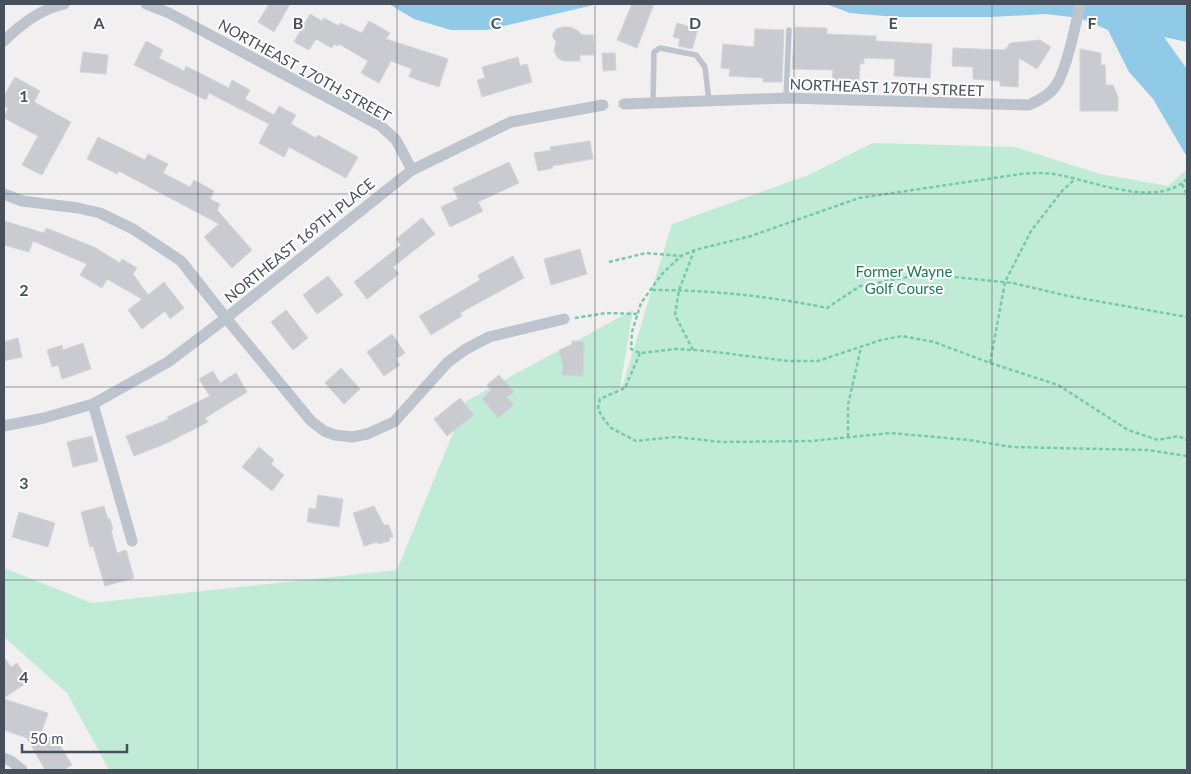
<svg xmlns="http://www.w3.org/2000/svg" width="1191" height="774" font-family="Lato,sans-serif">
<rect width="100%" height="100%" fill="#f1efef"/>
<polygon fill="#c0ecd7" points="873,143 1015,147 1100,174 1168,186 1187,169 1187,770 109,770 67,693 4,637 4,568 92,603 397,570 466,401 633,310 618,400 672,224 811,174"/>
<g fill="#90cae7">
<polygon points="389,4 598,4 487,30 451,30 414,19"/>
<polygon points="826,4 1187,4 1187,42 1164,37 1187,69 1187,157 1153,99 1129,72 1108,30 1080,18 1046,14 991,17 896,17 850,13"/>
</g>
<g fill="#c9cbd1" stroke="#d3d4da">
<polygon points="269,4 290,4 274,32 258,22"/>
<polygon points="632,4 654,4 637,48 617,40"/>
<polygon points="310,14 322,21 324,18 339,26 340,23 362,33 369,21 390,33 386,39 448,59 439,87 409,77 412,69 391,61 379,83 361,73 368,61 339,44 338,46 334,44 332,48 316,39 309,50 294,42"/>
<polygon points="677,23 698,29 692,49 678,46 680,39 673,37"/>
<polygon points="563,27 571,27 578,31 582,35 593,35 594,55 580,55 580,61 563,61 558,58 554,51 556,42 552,35 556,29"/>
<polygon points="795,27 827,28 827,34 876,36 876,41 932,44 930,78 894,76 895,59 864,58 864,64 860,63 859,81 832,81 833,70 792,69"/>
<polygon points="755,29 784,30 782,82 763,82 763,78 729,76 730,69 721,68 723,44 754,47"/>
<polygon points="1040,40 1051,47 1037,69 1019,58 1018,87 1000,86 1000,81 973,79 973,67 952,66 953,48 1005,50 1010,43"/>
<polygon points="146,41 163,50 159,58 184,71 186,66 229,88 232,80 250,90 245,99 274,115 279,106 296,115 291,124 316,138 318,135 358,157 346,178 289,147 284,157 259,143 269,124 209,93 206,100 134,65"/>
<polygon points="1080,49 1101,53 1101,65 1105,65 1106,85 1113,85 1118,97 1118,111 1080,111"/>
<polygon points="83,52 108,55 106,74 80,72"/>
<polygon points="602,53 615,53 616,70 603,71"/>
<polygon points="518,57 520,66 527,64 532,82 482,97 477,80 485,78 482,67"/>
<polygon points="15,77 40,91 34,102 71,122 42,175 22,165 38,136 4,118 8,108 4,106 4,96"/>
<polygon points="98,137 145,160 148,154 168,164 163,173 190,187 194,180 214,191 210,199 220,204 217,210 252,250 232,268 204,237 219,224 119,171 117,174 87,159"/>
<polygon points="590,141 593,159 552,166 553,168 538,171 534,153 551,150 550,147"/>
<polygon points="509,162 519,183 478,202 483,211 450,227 441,207 458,199 453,188"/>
<polygon points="422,218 435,234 393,267 399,274 367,299 354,282 401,245 396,239"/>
<polygon points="4,221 44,233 46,228 94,247 120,263 122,259 137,268 133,274 148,295 164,282 184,308 170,319 165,311 142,329 128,310 142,299 107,279 102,288 80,275 87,264 33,241 29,252 4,245"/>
<polygon points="580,249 587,274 551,285 544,259"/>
<polygon points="513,256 524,278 460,313 462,316 431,335 419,316 480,280 478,275"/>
<polygon points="328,276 343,295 317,314 303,295"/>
<polygon points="286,310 308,338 293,350 271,322"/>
<polygon points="392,334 405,353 396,359 400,365 384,376 367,352"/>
<polygon points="18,338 22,357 4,361 4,342"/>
<polygon points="572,341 584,342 583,376 562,375 563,366 559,350 572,345"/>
<polygon points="83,343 91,369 62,379 58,365 52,367 47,350 62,345 63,350"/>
<polygon points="341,368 360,389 344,404 325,383"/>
<polygon points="213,371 220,383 236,373 247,392 205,418 208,422 165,444 134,456 126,436 169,419 167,417 210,396 199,379"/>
<polygon points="499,375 514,392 507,397 514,405 498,418 482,399 491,390 487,385"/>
<polygon points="460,398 474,415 447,436 434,419"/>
<polygon points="92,436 98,461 73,467 67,442"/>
<polygon points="259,447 274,460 271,464 284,475 272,491 242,467"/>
<polygon points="318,495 343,499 339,527 307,522 309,508 316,509"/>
<polygon points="104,506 108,519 110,519 113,529 111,530 117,553 126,550 134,578 105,586 93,546 90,547 81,512"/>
<polygon points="374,506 384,525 389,525 393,537 389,538 390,541 378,544 377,542 364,546 353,513"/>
<polygon points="19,512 55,523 48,547 12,537"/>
<polygon points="4,657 11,667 17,663 29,681 4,698"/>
<polygon points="4,699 48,713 37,745 54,735 72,765 63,770 45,770 27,738 4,730"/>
</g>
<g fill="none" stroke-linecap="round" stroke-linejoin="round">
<g stroke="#7ac8ab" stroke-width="2.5" stroke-dasharray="4 2.5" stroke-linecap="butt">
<path d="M1187,179C1157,208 1096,182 1059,175C1046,172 1034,173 1021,174L859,198L751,236L695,250L681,256L662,274L641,303L632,332L631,349L640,353L677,349L707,351L788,361H818L881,340L902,336L934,342L990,363L1058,385L1128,430L1158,440L1178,436L1187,440"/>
<polyline points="1182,184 1187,194"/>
<polyline points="609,262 646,253 681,256"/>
<path d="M652,290C711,290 769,296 827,308L860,286L924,274L1013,283L1068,296L1187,317"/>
<polyline points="575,318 606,313 637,314"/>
<polyline points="693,350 675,315 679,290 694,251"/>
<polyline points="640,353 625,388 600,399 598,409 603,418 611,428 636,441 675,437 722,442 811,441 890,433 969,440 1012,447 1148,450 1187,456"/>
<polyline points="990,363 1005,282 1031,231 1062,191 1075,179"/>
<polyline points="848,437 848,405 861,347"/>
</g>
<g stroke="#bec4cd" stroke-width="5.5">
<polyline points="786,98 789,30"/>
<polyline points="653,103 654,52 660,48 696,55 705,67 709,101"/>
</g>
<g stroke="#bec4cd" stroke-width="11">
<polyline points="146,4 169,13 381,126 396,140 412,170 511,122 603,105"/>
<path d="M4,41C20,25 41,9 64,4"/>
<path d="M624,104L786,98L1029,105C1038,101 1048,96 1055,87C1066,72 1076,24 1080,4"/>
<polyline points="4,194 22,201 78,208 100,213 133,229 181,261 226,318 412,170"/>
<polyline points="93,404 132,541"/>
<polyline points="4,426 44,418 93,404 168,362 226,318 311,421 324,431 335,435 352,437 367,434 394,422 448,362 466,349 489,337 564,319"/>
<polyline points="4,758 11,761 22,770"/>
</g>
</g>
<path fill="none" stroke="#48505b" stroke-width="1" stroke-opacity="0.55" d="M198,4V770M397,4V770M595,4V770M794,4V770M992,4V770M4,194H1187M4,387H1187M4,580H1187"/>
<g text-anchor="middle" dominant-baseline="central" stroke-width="4" stroke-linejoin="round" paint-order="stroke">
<g font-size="15" fill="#48505b" stroke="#fff">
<text transform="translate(305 70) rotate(29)">NORTHEAST 170TH STREET</text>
<text transform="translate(887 87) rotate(2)">NORTHEAST 170TH STREET</text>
<text transform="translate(299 240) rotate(-39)">NORTHEAST 169TH PLACE</text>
</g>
<g font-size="15" fill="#1d7956" stroke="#fff">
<text x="904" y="271">Former Wayne<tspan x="904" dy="17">Golf Course</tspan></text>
</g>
</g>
<g font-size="16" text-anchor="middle" font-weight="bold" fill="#48505b" stroke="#fff" stroke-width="4" stroke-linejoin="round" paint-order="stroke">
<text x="99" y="29">A</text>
<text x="298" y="29">B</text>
<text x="496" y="29">C</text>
<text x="695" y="29">D</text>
<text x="893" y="29">E</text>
<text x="1092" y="29">F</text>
<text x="24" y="102">1</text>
<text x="24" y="296">2</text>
<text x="24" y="489">3</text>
<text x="24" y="683">4</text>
</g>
<rect width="1191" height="774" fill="none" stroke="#48505b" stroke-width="10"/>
<path d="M22 744v8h105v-8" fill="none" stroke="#48505b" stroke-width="2.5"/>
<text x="30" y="744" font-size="15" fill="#48505b" stroke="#ffffff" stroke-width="4" paint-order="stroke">50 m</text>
</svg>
